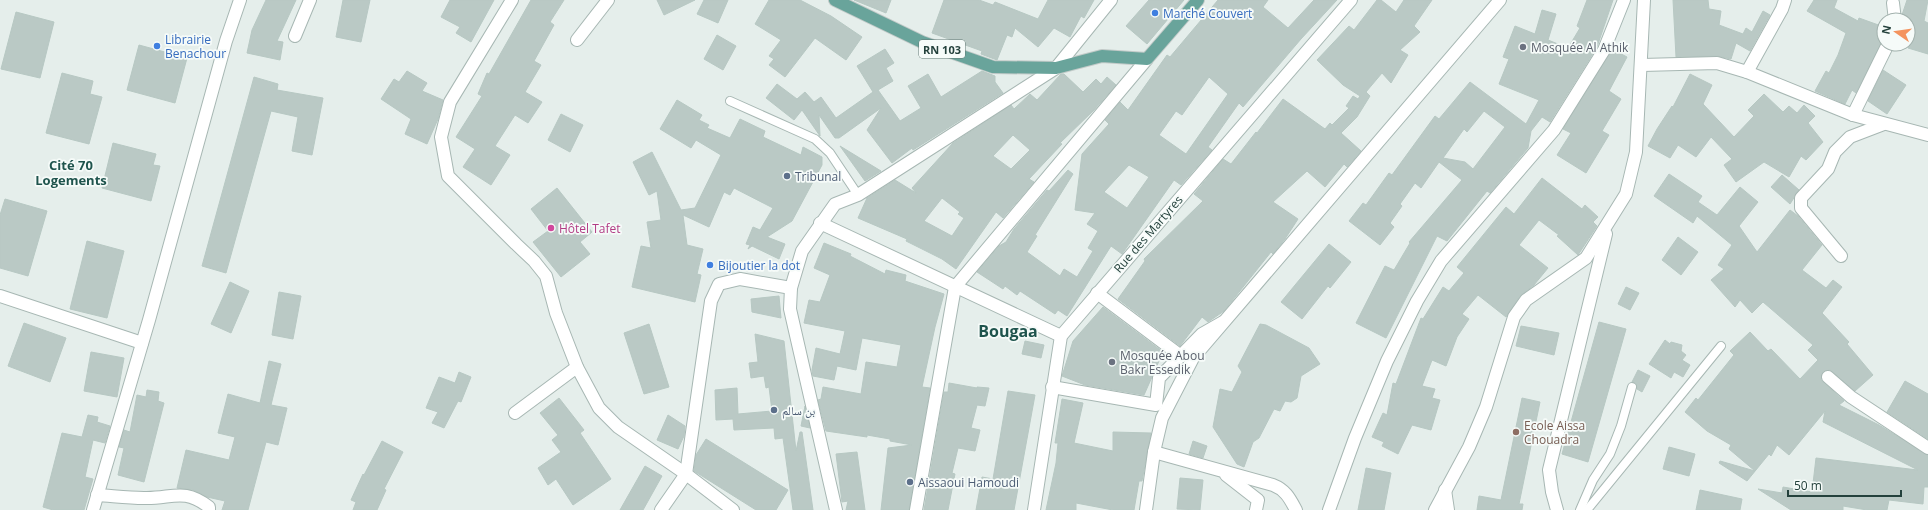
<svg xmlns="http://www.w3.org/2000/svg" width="1928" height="510" font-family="'Open Sans','Noto Naskh Arabic',sans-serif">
<rect width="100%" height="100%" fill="#e5eeeb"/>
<g fill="#bac9c5" stroke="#b7c8c3" fill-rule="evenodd">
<polygon points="266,0 296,0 277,41 283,42 280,60 247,53 252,30"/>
<polygon points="343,0 370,0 361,42 336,37"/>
<polygon points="450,0 494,0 471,42 456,33 460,27 441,17"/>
<polygon points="531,0 564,0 550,22 554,25 534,61 541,65 525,92 542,102 528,123 515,115 495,146 510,155 491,185 463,167 475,149 456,137 482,96 478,94 487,73 489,74"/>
<polygon points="657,0 695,0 664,15"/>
<polygon points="704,0 728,0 718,23 697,14"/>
<polygon points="769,0 800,0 831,16 862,37 846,60 815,38 785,77 769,65 774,59 769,56 781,40 755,24"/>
<polygon points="854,0 891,0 886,13"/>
<polygon points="944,0 979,0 993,5 995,2 1038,19 1048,0 1094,0 1084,18 1081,16 1070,37 1054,28 1038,47 1015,28 1012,37 1007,35 997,60 981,54 982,51 932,33"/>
<polygon points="1149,0 1184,0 1147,44 1126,26"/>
<path d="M1218,0H1268L1263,7L1288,28L1314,0H1337L1301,39L1243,107L1239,103L1208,147L1212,150L1181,185L1174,180L1122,254L1111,246L1067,316L1058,310L1055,314L1020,291L1017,295L1005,286L1003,289L977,272L999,246L1006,242L1014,229L1047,190L1049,191L1068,170L1073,174L1035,235L1037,236L1027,252L1060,276L1064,269L1077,277L1093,251L1088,248L1098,231L1087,224L1095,213L1075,210L1082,154L1109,124L1105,120L1120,102L1128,110L1167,55L1170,57ZM1209,77L1228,94L1186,154L1159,135L1176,111L1182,115ZM1129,165L1149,177L1127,208L1104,192Z"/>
<polygon points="1377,0 1381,0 1396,12 1404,0 1432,0 1414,26 1420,32 1400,50 1408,55 1391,83 1382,73 1366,92 1370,96 1357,117 1341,133 1361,151 1347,167 1344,164 1325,187 1307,171 1273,202 1298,219 1285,239 1273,254 1271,252 1224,311 1208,322 1202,317 1180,346 1118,299 1145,261 1144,259 1203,201 1194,194 1223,159 1231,164 1256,132 1257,133 1283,99 1325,129 1330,123 1332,125 1349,108 1346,106 1353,96 1358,99 1360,96 1343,85 1317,60 1349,26 1354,30"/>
<path d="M1587,0H1613L1597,47L1550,122L1542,117L1531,131L1528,148L1490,193L1487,191L1447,241L1437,236L1386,338L1356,323L1385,266L1394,270L1410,243L1409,242L1462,180L1439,162L1421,188L1415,183L1400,204L1402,206L1390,223L1394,227L1380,245L1349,221L1363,203L1366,205L1389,173L1392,175L1435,116L1439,119L1470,82L1526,124L1539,100L1499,84L1509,59L1503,57L1515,26L1535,34L1542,10L1556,14L1548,40L1568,48L1580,28L1577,26ZM1484,111L1505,127L1473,169L1465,162L1443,158L1464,129L1467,132Z"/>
<polygon points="1673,0 1708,0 1709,9 1721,11 1719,25 1743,34 1746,28 1752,32 1763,11 1770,15 1750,51 1736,43 1731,59 1717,56 1676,57"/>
<polygon points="1814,0 1837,0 1834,8 1858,21 1859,18 1884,27 1884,38 1856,93 1852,90 1845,104 1815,91 1826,71 1829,73 1838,55 1846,33 1807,11"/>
<polygon points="1907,0 1928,0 1924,21 1928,23 1928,54 1908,48 1908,20 1902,20 1902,15"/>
<polygon points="16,12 54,22 40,78 1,69"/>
<polygon points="717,35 736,46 723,70 704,59"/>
<polygon points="139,45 187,58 175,103 127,90"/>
<polygon points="885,49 894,63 886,68 893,81 878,90 900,121 921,108 908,86 928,74 941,97 982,71 995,76 995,82 1003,93 913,150 912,148 892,163 867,130 881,108 839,138 835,138 819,115 820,136 802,110 794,120 766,98 777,84 797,99 805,92 814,102 821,97 836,118 873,92 857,66"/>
<polygon points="1612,49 1627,57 1609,91 1621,99 1602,131 1609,135 1586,173 1557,155 1571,133 1563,129"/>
<polygon points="1883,70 1906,85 1887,114 1868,101"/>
<polygon points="407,71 427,83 422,91 443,100 438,119 427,144 405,134 411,119 381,99 394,79 399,82"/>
<polygon points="62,73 93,81 90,94 102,97 89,144 46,133"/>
<path d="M1061,74H1064L1083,92L1096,79L1101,84L1107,77L1116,85L1094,110L1060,143L1062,144L1029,179L1034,182L1003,218L996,212L956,269L942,259L906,241L907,239L858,218L867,198L895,180L916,193L912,188L953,143L1011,105L1014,109L1030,94L1037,100ZM1013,135L1030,150L1011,169L993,156ZM942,198L960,212L958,214L964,218L952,236L924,221Z"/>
<polygon points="1690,74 1712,85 1703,104 1734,137 1754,116 1748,110 1764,94 1783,112 1789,106 1797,113 1804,105 1815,116 1808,123 1823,142 1806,160 1801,156 1789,177 1764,162 1736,182 1724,165 1732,159 1711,137 1696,157 1678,145 1670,158 1648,146 1657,129 1672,106 1673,107"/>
<polygon points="254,77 278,84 277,90 323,98 312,155 292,151 298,117 271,111 226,273 202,266"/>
<polygon points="677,100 702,115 699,120 709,125 707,128 730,138 740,119 765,131 763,137 801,155 803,147 822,157 822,165 792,221 767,237 785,244 779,259 752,246 748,249 750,245 746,244 753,227 760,230 773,208 734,188 730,195 724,192 709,227 683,215 687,245 703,249 697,274 701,275 695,302 632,287 641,246 651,248 647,222 661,220 657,191 649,195 633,162 652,152 681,210 695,208 721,155 696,140 691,148 660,129"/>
<polygon points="561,114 583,125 570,152 548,140"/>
<polygon points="113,143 156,154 153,165 160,166 151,201 102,188"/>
<polygon points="840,146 881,171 865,181"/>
<polygon points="1669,174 1702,196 1698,202 1717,215 1740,187 1758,202 1739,226 1757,252 1790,210 1798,216 1822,245 1802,270 1826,288 1833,280 1842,287 1822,313 1849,342 1847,344 1873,375 1855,391 1830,370 1823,372 1821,380 1844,401 1839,405 1879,425 1928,455 1928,487 1924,487 1923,504 1889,500 1887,510 1867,510 1843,506 1843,510 1791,510 1758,489 1782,493 1783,487 1812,492 1816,458 1918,470 1823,422 1825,411 1789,455 1777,445 1771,456 1769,454 1747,481 1719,463 1720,461 1755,471 1729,449 1731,445 1707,431 1685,412 1696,398 1698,400 1734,355 1730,351 1750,332 1768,351 1771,349 1800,379 1818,360 1808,350 1813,345 1763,302 1752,313 1740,300 1735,307 1711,280 1724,269 1718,265 1732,245 1697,216 1693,223 1654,196"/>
<polygon points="1782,175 1799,190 1790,204 1771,187"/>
<polygon points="1542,178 1582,209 1585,205 1598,217 1593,222 1597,226 1578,255 1557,236 1559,235 1539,220 1519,245 1548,268 1534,285 1520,296 1506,317 1478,295 1462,314 1469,319 1457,337 1446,366 1432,360 1422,386 1435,389 1432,398 1440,400 1431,430 1412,425 1398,454 1382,446 1384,442 1372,437 1383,413 1387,415 1393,383 1396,384 1421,318 1423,319 1443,287 1449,291 1464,273 1457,267 1506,207 1514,214"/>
<polygon points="557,188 592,232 580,242 590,254 561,277 533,242 548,231 531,209"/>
<polygon points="5,199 47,211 28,276 0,268 0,215"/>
<polygon points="1678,237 1698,252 1681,275 1662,260"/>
<polygon points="87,241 124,251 107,318 70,309"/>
<polygon points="824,243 851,254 850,256 885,274 886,270 906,275 905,281 944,294 935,327 922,387 930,388 909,510 881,510 888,448 912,445 890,441 890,439 867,435 867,437 826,431 818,400 821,399 823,387 861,394 866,362 897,367 901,345 862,338 856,370 837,366 834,380 813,376 812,370 816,348 840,354 845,331 804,323 809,300 820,302 830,275 814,268"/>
<polygon points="1329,244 1351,262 1330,288 1328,286 1302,319 1281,302"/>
<polygon points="230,282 249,291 231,333 211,324"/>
<polygon points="1626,287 1639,293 1630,310 1618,304"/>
<polygon points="279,292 301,296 293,339 272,335"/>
<polygon points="779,296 781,318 752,312 751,299"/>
<polygon points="1103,307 1163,352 1144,395 1085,385 1062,376 1073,341"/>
<polygon points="1599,322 1626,329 1588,462 1562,454"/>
<polygon points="24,323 66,338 50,382 8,366"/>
<polygon points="649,324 669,387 644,394 624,333"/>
<polygon points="1260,324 1266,325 1309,348 1320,364 1301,376 1297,398 1291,402 1285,401 1280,411 1274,409 1259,438 1253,442 1244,467 1237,464 1213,427 1220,389 1232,392 1242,372 1238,366"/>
<polygon points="1521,326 1559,333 1554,355 1516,346"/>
<polygon points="755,334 784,341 796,451 800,432 802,432 813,510 793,510 783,438 775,439 774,428 734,430 733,419 716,420 715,390 737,388 738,414 772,411 769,387 766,388 764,376 751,378 749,363 758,362"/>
<polygon points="1665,340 1670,344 1671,342 1682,345 1681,351 1686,355 1682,360 1690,365 1683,377 1674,372 1671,378 1649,364"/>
<polygon points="1025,341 1044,345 1041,358 1022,354"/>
<polygon points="91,352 124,358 117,397 84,391"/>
<polygon points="269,361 281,364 271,405 287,408 278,445 266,442 248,510 222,510 225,501 207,497 193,490 177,488 186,450 229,460 235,437 218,433 228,394 260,403"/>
<polygon points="1638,370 1650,376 1642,392 1637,389 1636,383 1632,382"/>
<polygon points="459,372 471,377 461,402 458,401 444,428 432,423 438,412 426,408 439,377 455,383"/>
<polygon points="1905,381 1928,394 1928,439 1887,412"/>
<polygon points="949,383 977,388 977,387 989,388 985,406 977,405 971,428 980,430 975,451 958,448 952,473 955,474 948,510 924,510 944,392 948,392"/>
<polygon points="147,390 159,392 158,401 164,403 144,482 118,475 124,448 119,447 124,430 130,432 137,395 146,397"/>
<polygon points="1008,391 1035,395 1014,510 976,510 982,477 993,479"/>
<polygon points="559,398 584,430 580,433 611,479 573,505 556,479 548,485 538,468 561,452 552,440 558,435 540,413"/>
<polygon points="1522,398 1540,402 1519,504 1523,504 1522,510 1477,510 1479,496 1501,500"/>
<polygon points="1062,399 1083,403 1074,443 1113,451 1113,432 1151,433 1142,481 1139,481 1134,510 1113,510 1076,503 1076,510 1046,510 1056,463 1058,443 1055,443"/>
<polygon points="805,406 810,428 801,426"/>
<polygon points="88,415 98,417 97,422 110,426 105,443 93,440 85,477 93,479 84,510 53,510 43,507 62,433 82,437"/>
<polygon points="668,415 685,426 684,436 678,449 657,440"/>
<polygon points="706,439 788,490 776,510 756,510 694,471 696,455"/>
<polygon points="382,441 403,452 384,489 386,490 377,510 353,510 356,502 351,500 363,474 364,475"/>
<polygon points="1193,441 1207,446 1203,458 1189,454"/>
<polygon points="1669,447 1695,454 1689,476 1663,469"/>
<polygon points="857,452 865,510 846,510 848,501 842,502 836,454"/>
<polygon points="645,466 662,476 643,510 620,510"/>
<polygon points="1366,468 1391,473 1384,510 1358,510"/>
<polygon points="1180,478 1203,480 1200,510 1177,509"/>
<polygon points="1700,490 1742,499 1740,510 1696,510"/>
</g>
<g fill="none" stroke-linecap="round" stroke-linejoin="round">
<defs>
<g id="service">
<polyline points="730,101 815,139 830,153 858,195"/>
<polyline points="1580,510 1593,480 1610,454 1621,426 1632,387"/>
<polyline points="1587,510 1721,346"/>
</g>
<g id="pedestrian">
<polyline points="1097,293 1181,356"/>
<polyline points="1052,387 1156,405 1159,378 1202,334 1223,322"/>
</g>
<g id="minor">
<polyline points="1893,3 1895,20"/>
<polyline points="295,36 310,0"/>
<polyline points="577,40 608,0"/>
<polyline points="1642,65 1717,63 1747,72 1853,115 1928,135"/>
<polyline points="1747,72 1782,9 1785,0"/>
<polyline points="1853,115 1888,44"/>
<polyline points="820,223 1061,336"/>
<polyline points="1841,256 1801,208 1801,198 1828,169 1835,152 1850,137 1884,124"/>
<polyline points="0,296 142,343"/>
<polyline points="1828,377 1851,397 1928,448"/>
<polyline points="515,413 577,367"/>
<path d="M1154,452L1273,485C1286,490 1290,499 1296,510"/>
<polyline points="1226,475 1258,500 1256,510"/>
<polyline points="1445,490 1448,510"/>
<path d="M97,495C113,496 128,498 144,498C172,499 183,487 209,507V510"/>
<polyline points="93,510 149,320 226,41 240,0"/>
<polyline points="661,510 686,474 711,301 719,284 740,279 791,288"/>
<polyline points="836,510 790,309 791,288 802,251 835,204 858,195 1056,68 1111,0"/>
<polyline points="916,510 955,287 1147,59"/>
<polyline points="1034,510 1061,336 1351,0"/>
<polyline points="1329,510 1355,438 1387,361 1417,301 1441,261 1554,130 1604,50 1624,0"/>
<polyline points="1435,510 1469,447 1486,407 1514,317 1526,300 1586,258 1626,194 1636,152 1644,0"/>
<polyline points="1557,510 1552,492 1549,470 1606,234"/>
</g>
<g id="tertiary">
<polyline points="512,0 450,102 441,137 448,176 516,244 534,261 546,276 556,313 577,367 599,408 618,427 686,474 733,510"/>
<polyline points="1146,510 1154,452 1162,418 1193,358 1500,0"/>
</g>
<polyline id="primary" points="835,0 922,42 993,67 1056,68 1102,56 1147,59 1198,0"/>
</defs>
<use href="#service" stroke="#a7b7b3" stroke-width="10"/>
<use href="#pedestrian" stroke="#a7b7b3" stroke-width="14"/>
<use href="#minor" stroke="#a7b7b3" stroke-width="14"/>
<use href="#tertiary" stroke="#a7b7b3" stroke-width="14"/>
<use href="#primary" stroke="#c2cac8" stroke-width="14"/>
<use href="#service" stroke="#fff" stroke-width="8"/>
<use href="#pedestrian" stroke="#fff" stroke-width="12"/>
<use href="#minor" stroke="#fff" stroke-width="12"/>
<use href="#tertiary" stroke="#fff" stroke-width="12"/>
<use href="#primary" stroke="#69a49b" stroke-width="12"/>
</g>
<g fill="#3f7fe0" stroke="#f6fbf9" stroke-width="1.5">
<circle cx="1155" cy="13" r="4"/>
<circle cx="157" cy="46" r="4"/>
<circle cx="710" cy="265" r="4"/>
</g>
<g fill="#6b7280" stroke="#f6fbf9" stroke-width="1.5">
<circle cx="1523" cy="47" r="4"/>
<circle cx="1112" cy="362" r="4"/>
</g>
<g fill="#5c6f8a" stroke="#f6fbf9" stroke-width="1.5">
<circle cx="787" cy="176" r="4"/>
<circle cx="774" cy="410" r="4"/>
<circle cx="910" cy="482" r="4"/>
</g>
<circle fill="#d1479c" stroke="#f6fbf9" stroke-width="1.5" cx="551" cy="228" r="4"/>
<circle fill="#8d6e63" stroke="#f6fbf9" stroke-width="1.5" cx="1516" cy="432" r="4"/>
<g text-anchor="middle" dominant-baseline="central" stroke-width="3.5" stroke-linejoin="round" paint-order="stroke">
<rect fill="#f6fbf9" stroke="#637975" stroke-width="1" x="919" y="40" width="46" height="18" rx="3"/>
<g font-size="11" font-weight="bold" fill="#24413c">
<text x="942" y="49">RN 103</text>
</g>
<g font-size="12" fill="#366cbe" stroke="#f6fbf9" text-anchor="start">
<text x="1163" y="13">Marché Couvert</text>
<text x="165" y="39">Librairie<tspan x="165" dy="14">Benachour</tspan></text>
<text x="718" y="265">Bijoutier la dot</text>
</g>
<g font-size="12" fill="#5b616d" stroke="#f6fbf9" text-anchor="start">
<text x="1531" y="47">Mosquée Al Athik</text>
<text x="1120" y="355">Mosquée Abou<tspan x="1120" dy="14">Bakr Essedik</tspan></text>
</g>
<g font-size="12" fill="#4e5e75" stroke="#f6fbf9" text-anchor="start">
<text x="795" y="176">Tribunal</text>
<text x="782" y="410">بن سالم</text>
<text x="918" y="482">Aissaoui Hamoudi</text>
</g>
<g font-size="12" fill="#b23c85" stroke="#f6fbf9" text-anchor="start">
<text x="559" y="228">Hôtel Tafet</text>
</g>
<g font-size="12" fill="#24413c" stroke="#f6fbf9">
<text transform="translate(1148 234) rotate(-49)">Rue des Martyres</text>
</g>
<g font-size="12" fill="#785e54" stroke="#f6fbf9" text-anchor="start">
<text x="1524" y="425">Ecole Aissa<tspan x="1524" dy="14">Chouadra</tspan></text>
</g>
<g font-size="13" font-weight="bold" fill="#1f544d" stroke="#f6fbf9">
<text x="71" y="165">Cité 70<tspan x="71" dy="15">Logements</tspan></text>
</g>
<g font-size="16" font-weight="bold" fill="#1f544d" stroke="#f6fbf9">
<text x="1008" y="331">Bougaa</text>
</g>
</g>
<g transform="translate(1896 32) rotate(283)"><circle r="19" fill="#f6fbf9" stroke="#a2b1ad"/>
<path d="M0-3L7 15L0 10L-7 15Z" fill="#f4935e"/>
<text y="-6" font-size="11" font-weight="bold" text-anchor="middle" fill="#24413c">N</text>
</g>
<path d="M1788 490v6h113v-6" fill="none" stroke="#24413c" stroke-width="2"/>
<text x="1794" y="490" font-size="12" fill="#24413c" stroke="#f6fbf9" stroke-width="3" paint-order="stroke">50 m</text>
</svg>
